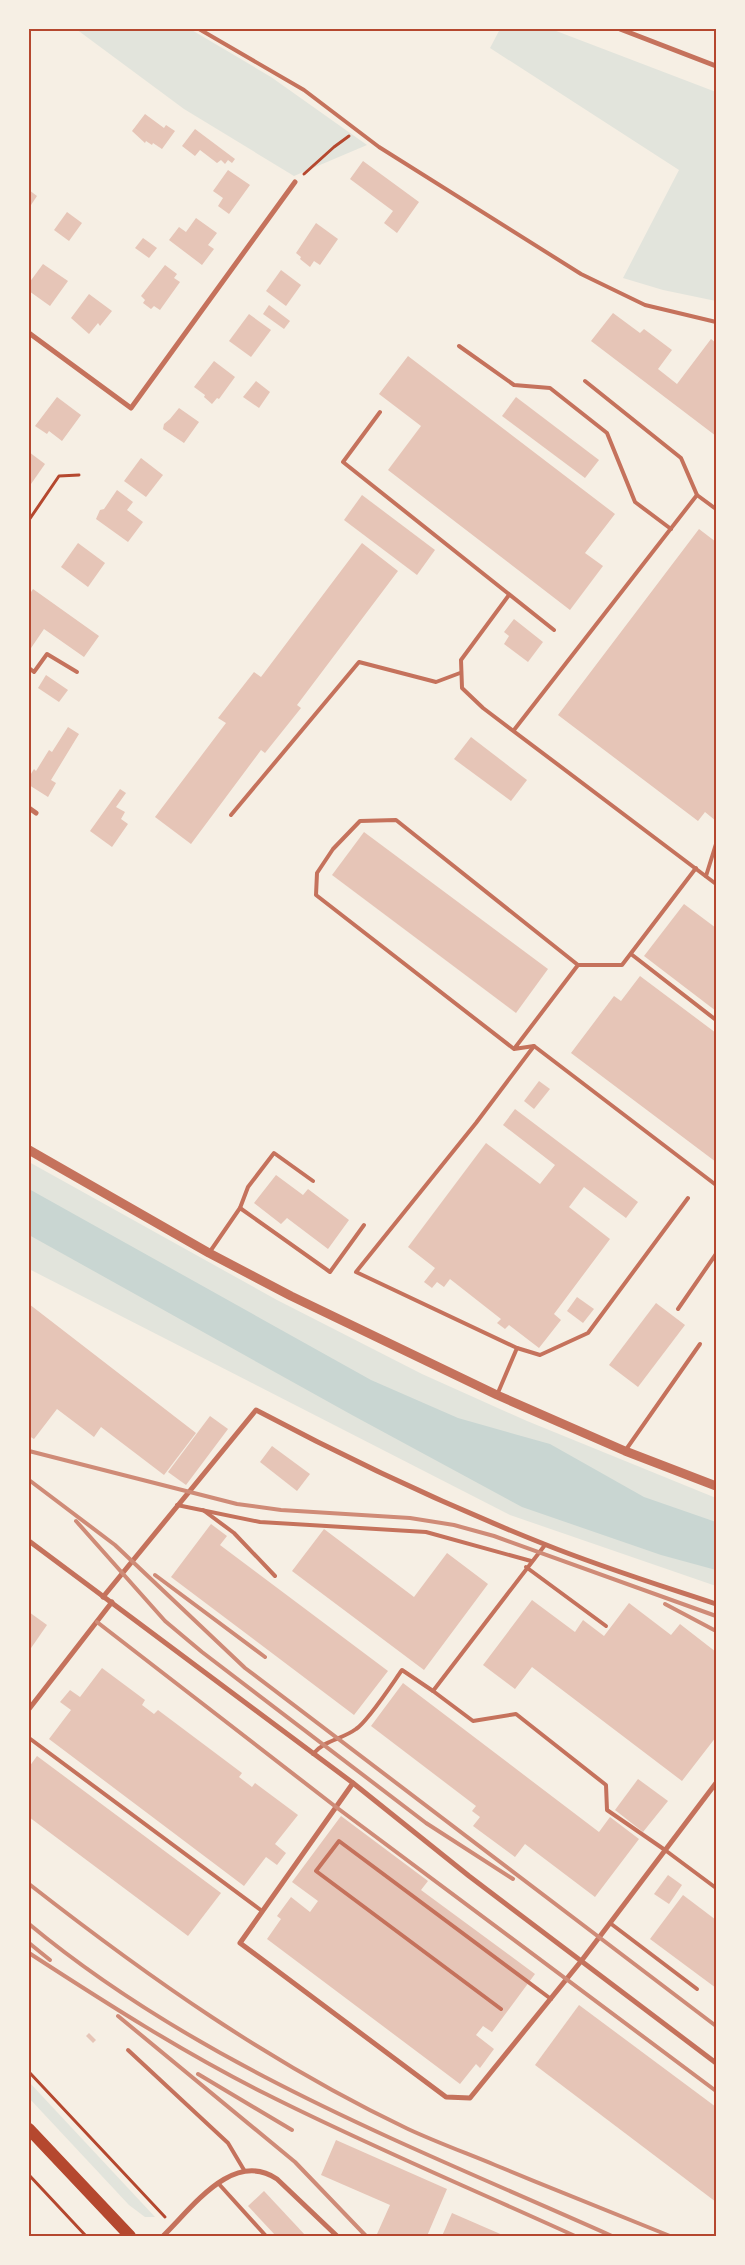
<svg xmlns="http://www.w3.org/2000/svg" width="745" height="2265" font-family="Arial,sans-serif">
<rect width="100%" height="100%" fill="#f6efe4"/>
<g fill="#e2e4dc">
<polygon points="76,29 190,29 271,77 367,145 294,176 184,109"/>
<polygon points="500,29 551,29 716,92 716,301 663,290 623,278 679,170 490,48"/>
<polygon points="29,1162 277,1300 422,1374 527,1421 716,1498 716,1586 510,1515 29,1269"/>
<polygon points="29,2082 155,2217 145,2217 129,2205 29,2098"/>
</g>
<polygon fill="#c9d6d2" points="29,1189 371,1380 458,1418 550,1444 644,1497 716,1522 716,1570 661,1555 522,1507 352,1415 29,1235"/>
<g fill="#e6c5b7">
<polygon points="145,114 164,128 166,125 175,131 162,149 153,143 152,145 146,141 145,143 132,131"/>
<polygon points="195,129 235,159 232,163 228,160 225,164 221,160 217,163 200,150 195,156 182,146"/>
<polygon points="363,161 419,202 397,233 384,223 393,211 350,179"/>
<polygon points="228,170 250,185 229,214 218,206 223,198 213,191"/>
<polygon points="29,190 37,196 29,208"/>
<polygon points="67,212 82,223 69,241 54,230"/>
<polygon points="196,218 217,233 208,245 214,249 202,265 169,240 179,227 186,232"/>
<polygon points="316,223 338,239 320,265 314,261 310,267 300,259 301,257 296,253"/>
<polygon points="143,238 157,248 149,258 135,248"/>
<polygon points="43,264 68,281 50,306 29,291 29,283"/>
<polygon points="165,265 177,274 174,278 180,282 160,310 154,306 151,309 143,303 145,300 141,296"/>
<polygon points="281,270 301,285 286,306 266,291"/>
<polygon points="89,294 112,311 100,326 98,323 89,334 71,318"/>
<polygon points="269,305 290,321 284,329 263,314"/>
<polygon points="613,313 640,333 644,329 672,350 658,369 677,384 711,339 716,343 716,436 591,341"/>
<polygon points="249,314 271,330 251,357 229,341"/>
<polygon points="408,356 615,514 585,553 603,566 570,610 388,470 421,426 379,394"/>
<polygon points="214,361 235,377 219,399 217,398 212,404 204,397 205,395 194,387"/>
<polygon points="256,381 270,392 259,408 243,397"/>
<polygon points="57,397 81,415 62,441 49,431 47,434 35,426"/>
<polygon points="516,397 599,460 585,478 502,416"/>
<polygon points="179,408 199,422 184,443 163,429 164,424 170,419"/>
<polygon points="29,452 45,464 31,484 29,483"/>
<polygon points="141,458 163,475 146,497 124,481"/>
<polygon points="117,490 133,502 127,510 143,522 128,542 96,519 100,510 104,509"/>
<polygon points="362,495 435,550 417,575 344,520"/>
<polygon points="699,529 716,542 716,821 705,812 698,821 558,715"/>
<polygon points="78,543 105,563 88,587 61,567"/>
<polygon points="362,543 398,571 297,705 301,708 265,753 261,750 191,844 155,817 226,723 218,718 254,672 261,677"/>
<polygon points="33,589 99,636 84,657 44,629 29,651 29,595"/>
<polygon points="514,619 543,642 528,662 504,644 509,636 504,632"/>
<polygon points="46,675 68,690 59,702 38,688"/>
<polygon points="68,727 79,734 51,780 56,783 48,797 29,785 29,777 34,769 36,771 49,750 52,752"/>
<polygon points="471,737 527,780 511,801 454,759"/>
<polygon points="120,789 126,793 116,807 125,812 121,819 128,824 112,847 90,831"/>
<polygon points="364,832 548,969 516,1013 332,875"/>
<polygon points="684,904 716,928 716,1011 644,956"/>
<polygon points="640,976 716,1033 716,1162 571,1053 614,996 621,1001"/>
<polygon points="539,1081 550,1089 534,1109 524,1101"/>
<polygon points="515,1109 638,1202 626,1218 584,1187 569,1207 610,1239 554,1314 561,1320 539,1348 509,1325 505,1329 497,1323 501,1319 450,1279 444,1287 437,1282 432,1288 424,1282 435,1268 408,1247 486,1143 540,1184 555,1165 503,1125"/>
<polygon points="276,1175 303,1195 308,1189 349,1220 328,1249 287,1218 281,1224 254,1203"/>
<polygon points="577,1297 594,1309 583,1323 567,1311"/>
<polygon points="656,1303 685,1325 638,1387 609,1365"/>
<polygon points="29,1304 196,1433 164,1475 101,1427 94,1437 57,1409 34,1439 29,1436"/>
<polygon points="210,1416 228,1429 186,1485 168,1472"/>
<polygon points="272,1446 310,1474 297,1491 260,1462"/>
<polygon points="211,1524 227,1536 220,1545 388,1671 354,1715 171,1577"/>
<polygon points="324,1529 414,1597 447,1553 488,1584 424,1670 292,1571"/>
<polygon points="532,1600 575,1632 583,1620 604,1636 629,1603 671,1635 680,1624 716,1652 716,1737 682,1781 532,1667 515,1689 483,1665"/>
<polygon points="29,1612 47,1625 29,1651"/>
<polygon points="102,1668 145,1700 142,1705 154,1714 158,1710 242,1773 239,1777 252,1787 255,1783 298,1815 275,1844 286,1853 277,1865 266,1857 244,1886 49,1739 71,1710 60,1702 70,1690 80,1697"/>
<polygon points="403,1683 599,1832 610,1817 639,1839 595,1897 525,1844 515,1857 473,1826 480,1817 472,1811 476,1806 371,1726"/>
<polygon points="37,1756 221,1893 188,1936 29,1817 29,1767"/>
<polygon points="638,1779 668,1801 643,1832 615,1810"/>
<polygon points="341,1816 428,1881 421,1890 535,1974 492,2032 483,2026 476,2035 494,2049 480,2068 476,2064 460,2084 267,1939 281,1919 277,1916 291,1897 310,1912 318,1901 292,1882"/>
<polygon points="668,1875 682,1885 669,1904 654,1894"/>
<polygon points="683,1895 716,1920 716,1988 650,1939"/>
<polygon points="579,2005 716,2107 716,2202 535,2065"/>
<polygon points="89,2033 96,2040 93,2043 86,2036"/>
<polygon points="336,2140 447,2189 427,2236 383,2236 377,2234 390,2205 321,2175"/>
<polygon points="264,2191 306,2236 276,2236 248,2206"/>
<polygon points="452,2213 505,2236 442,2236"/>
</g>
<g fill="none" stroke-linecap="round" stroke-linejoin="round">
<g stroke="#b5482f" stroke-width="3">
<polyline points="304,174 334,147 349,136"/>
<polyline points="29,520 59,476 79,475"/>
<polyline points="29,2072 165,2217"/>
<polyline points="29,2175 86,2236"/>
</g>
<g stroke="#c5725c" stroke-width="4">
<polyline points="199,29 304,90 379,147 581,274 645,305 716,322"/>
<polyline points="459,346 514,385 550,388 607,433 635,502 671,529"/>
<polyline points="585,381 681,458 697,495 716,509"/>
<polyline points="380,412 343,462 554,630"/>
<polyline points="509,595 461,660 462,688 483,708 716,884"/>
<polyline points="29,668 34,672 47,654 77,672"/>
<polyline points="514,730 697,495"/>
<polyline points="231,815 359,662 436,682 460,673"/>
<polyline points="706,876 716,844"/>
<polyline points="631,954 716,1020"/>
<polyline points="578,965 622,965 696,868"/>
<polyline points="514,1049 578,965 396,820 360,821 333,849 317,873 316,895 514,1049 534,1046 716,1185"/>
<polyline points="240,1208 248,1187 274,1153 313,1181"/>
<polyline points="209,1253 240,1208 330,1272 364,1225"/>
<polyline points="678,1309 716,1254"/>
<polyline points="517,1348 540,1355 588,1333 688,1198"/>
<polyline points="497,1395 517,1348 356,1272 476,1123 534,1046"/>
<polyline points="625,1451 700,1344"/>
<polyline points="177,1505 260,1522 426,1532 531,1561"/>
<polyline points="203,1510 234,1533 275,1576"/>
<polyline points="545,1545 433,1691 473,1721 516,1714 606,1785 607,1810 665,1850 716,1888"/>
<polyline points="526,1567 606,1626"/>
<polyline points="29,1738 262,1911"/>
<path d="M313,1754C326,1739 341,1740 356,1729C368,1721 392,1684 402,1670L433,1691"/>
<polyline points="610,1923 697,1989"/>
<polyline points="501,2009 316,1871 339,1841 551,1999"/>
<polyline points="128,2050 228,2143 244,2170"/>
<polyline points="218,2183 266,2236"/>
</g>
<g stroke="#c5725c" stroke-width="5">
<polyline points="620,29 716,66"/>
<polyline points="29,333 131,408 295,182"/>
<polyline points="29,808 36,813"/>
<polyline points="29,1541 353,1783 469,1876 716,2063"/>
<path d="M103,1597L256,1410C350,1460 446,1505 544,1544C601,1567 659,1585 716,1604"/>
<polyline points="29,1709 112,1602"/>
<polyline points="353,1783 240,1943 446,2097 470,2098 582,1960 716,1783"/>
<path d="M163,2236C192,2208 233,2149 277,2179L337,2236"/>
</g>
<polyline stroke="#c5725c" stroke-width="9" points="29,1150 209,1253 291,1296 497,1395 625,1451 716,1486"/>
<polyline stroke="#b5482f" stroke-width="12" points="29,2129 130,2236"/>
<g stroke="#cf8b77" stroke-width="4">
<polyline points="29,1451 237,1504 281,1510 410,1518 454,1525 494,1536 716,1616"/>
<polyline points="29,1480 115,1545 245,1668 716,2026"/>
<polyline points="76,1521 165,1621 202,1652 426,1823 513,1879"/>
<polyline points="155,1575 265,1657"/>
<polyline points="665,1604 716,1631"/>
<polyline points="97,1622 336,1807 716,2091"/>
<path d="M29,1884C148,1977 271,2064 408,2129C436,2142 466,2153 495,2165C553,2189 611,2212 670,2236"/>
<path d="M29,1924C200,2066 411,2146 612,2236"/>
<polyline points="29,1943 50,1960"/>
<path d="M29,1953C106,2003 184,2053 266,2094C367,2145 472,2189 575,2236"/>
<polyline points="118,2016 295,2162 366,2236"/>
<polyline points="198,2074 292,2130"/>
</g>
</g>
<rect width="745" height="2265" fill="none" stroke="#f6efe4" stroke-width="60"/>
<rect x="30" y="30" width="685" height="2205" fill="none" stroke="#b5482f" stroke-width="2"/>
</svg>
